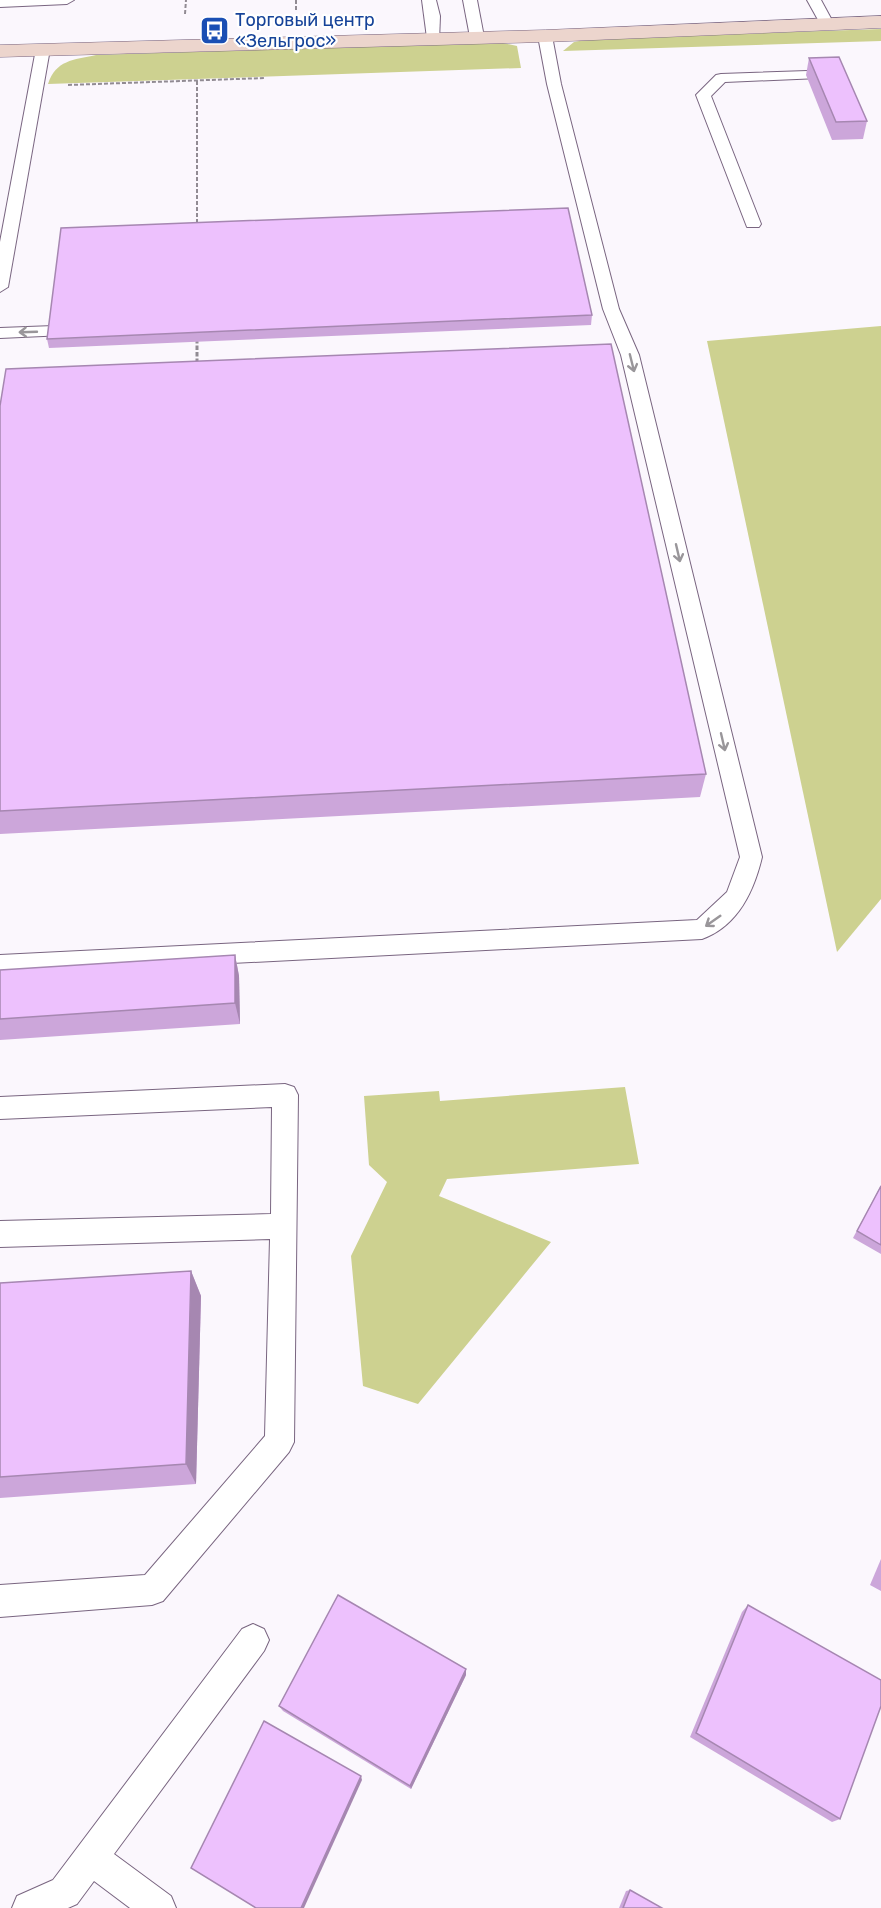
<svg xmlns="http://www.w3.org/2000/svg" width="881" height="1908" font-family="Rubik,sans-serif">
<rect width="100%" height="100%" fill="#fbf7fd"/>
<g fill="#cdd190">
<polygon points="881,29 881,41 563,51 574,42 590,39"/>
<path d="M498,42L517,46L521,68L48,84C56,60 73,60 96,55Z"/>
<polygon points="881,326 881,899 837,952 707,341"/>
<polygon points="625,1087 639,1164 447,1179 439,1196 551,1242 418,1404 363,1386 351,1256 387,1182 369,1165 364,1096 439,1091 440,1101"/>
</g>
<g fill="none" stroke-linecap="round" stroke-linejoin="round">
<defs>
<g id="lane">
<polygon points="0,0 74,0 67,4 0,7"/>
<polygon points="422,0 436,0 440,16 439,41 429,41 427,38"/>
<polygon points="463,0 477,0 484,37 482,40 472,40 470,37"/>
<polygon points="807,0 821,0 834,24 832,27 822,27"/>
<path d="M545,32L552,36L561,84L619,309L639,355L762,857C754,891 738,926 702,939L0,975V955L697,920L727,892L740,857L621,355L603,309L547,84L538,36Z"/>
<polygon points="43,45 50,49 8,287 0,292 0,242 36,49"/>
<polygon points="838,70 845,74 843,77 725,82 711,96 761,224 759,227 747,227 696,95 716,75 721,74"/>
<polygon points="81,325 90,330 87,334 0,338 0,328"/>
<polygon points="285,1084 294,1087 298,1095 294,1442 289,1452 163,1601 152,1605 0,1617 0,1585 145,1575 265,1436 270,1239 0,1247 0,1221 271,1214 272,1107 0,1119 0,1097"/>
<polygon points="253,1624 264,1629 269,1640 264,1651 114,1854 171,1896 176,1908 130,1908 94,1881 77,1904 68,1908 12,1908 17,1896 53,1880 242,1629"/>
</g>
<polygon id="secondary" points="881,16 881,28 545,42 0,57 0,45 545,30"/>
</defs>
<use href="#lane" stroke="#796580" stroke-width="2"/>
<use href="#secondary" stroke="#796580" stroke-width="1"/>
<g stroke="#918b93" stroke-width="2" stroke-dasharray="4 2" stroke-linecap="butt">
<polyline points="296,0 296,11"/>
<polyline points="185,14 186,0"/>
<polyline points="197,81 197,226"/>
<polyline points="68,85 265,78"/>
</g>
<polyline stroke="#918b93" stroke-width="3" stroke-dasharray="4.5 2" stroke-linecap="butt" points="197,339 197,364"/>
<use href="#lane" fill="#fff" fill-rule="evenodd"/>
<use href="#secondary" fill="#ecd5cd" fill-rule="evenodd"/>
</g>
<g fill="#cca6da">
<polygon points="809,58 867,121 863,139 832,140 806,75"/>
<polygon points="592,315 591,325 49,348 47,339"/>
<polygon points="0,406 706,774 700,797 0,834"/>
<polygon points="235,955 239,976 240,1024 0,1040 0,970"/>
<polygon points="881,1185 881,1254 853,1238"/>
<polygon points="191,1271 201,1296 196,1484 0,1498 0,1283"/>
<polygon points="881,1559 881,1591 870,1585"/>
<polygon points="748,1605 840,1819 832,1822 690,1737 742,1612"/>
<polygon points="466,1675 411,1789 283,1711 279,1706"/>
<polygon points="630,1890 662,1908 619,1908 626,1891"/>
</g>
<g fill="#a687b1">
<polygon points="235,955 239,976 240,1024 235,1003"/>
<polygon points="191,1271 201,1296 196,1484 186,1464"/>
<polygon points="466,1669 466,1675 411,1789 410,1786"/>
<polygon points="361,1776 362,1780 304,1908 301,1908"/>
</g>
<g fill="#edc1fd" stroke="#a687b1" stroke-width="1.5">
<polygon points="839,57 867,121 836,122 809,58"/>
<polygon points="568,208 592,315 47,339 61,228"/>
<polygon points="611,344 706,774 0,811 0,406 6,369"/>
<polygon points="235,955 235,1003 0,1019 0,970"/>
<polygon points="881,1186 881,1245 857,1231"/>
<polygon points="191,1271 186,1464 0,1477 0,1283"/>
<polygon points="338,1595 466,1669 410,1786 279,1706"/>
<polygon points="748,1605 881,1680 881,1706 840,1819 696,1733"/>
<polygon points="264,1721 361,1776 301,1908 256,1908 191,1868"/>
<polygon points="630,1890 662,1908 623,1908"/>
</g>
<defs><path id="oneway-shaft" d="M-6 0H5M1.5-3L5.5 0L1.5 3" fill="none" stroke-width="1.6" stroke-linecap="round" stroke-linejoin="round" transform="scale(1.5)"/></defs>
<g stroke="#99969a">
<use href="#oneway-shaft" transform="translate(28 332) rotate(178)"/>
<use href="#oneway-shaft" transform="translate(632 363) rotate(76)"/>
<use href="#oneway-shaft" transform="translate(678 553) rotate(77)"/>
<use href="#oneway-shaft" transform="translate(723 742) rotate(77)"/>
<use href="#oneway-shaft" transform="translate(713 921) rotate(145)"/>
</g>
<defs>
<symbol id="bus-square" viewBox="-11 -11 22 22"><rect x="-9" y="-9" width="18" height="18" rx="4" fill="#1a4fb4" stroke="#fff"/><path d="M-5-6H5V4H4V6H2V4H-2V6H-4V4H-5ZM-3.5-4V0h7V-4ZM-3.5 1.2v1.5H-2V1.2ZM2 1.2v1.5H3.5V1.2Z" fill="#fff"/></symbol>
</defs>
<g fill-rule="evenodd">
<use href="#bus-square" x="198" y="14" width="33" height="33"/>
</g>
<g text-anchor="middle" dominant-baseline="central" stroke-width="4.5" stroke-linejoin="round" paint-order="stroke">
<g font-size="18" fill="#164399" stroke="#fff" text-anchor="start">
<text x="235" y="20">Торговый центр<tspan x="235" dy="21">«Зельгрос»</tspan></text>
</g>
</g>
</svg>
